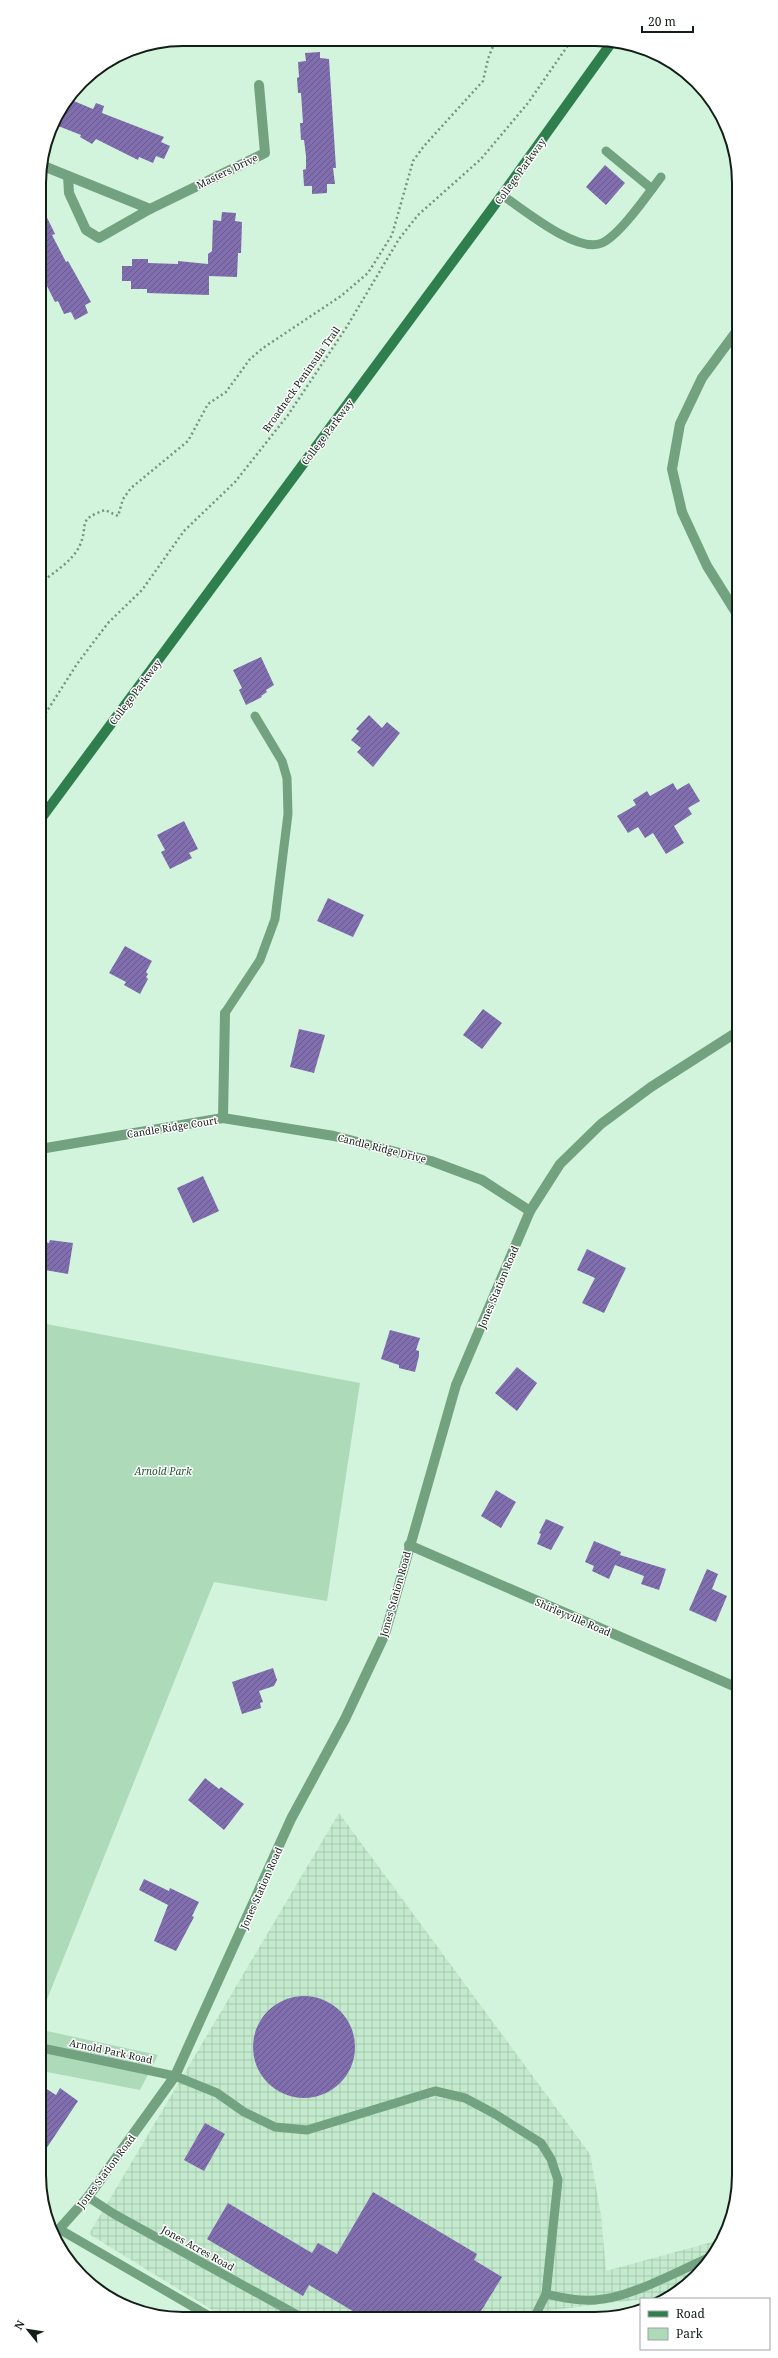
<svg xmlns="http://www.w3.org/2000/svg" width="778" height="2358" font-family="'Noto Serif',serif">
<defs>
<pattern id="industrial-grid" width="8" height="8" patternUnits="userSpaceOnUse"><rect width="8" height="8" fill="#c3eacd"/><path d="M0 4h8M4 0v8" fill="none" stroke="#a6c8af"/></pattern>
<pattern id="building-hatch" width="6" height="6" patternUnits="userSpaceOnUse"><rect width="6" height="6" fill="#816eaf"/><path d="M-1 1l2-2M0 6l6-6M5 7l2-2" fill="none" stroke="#685a8d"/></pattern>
</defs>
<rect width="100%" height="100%" fill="#d3f4dc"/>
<polygon fill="url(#industrial-grid)" points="339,1813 590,2154 601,2215 606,2271 723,2239 703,2270 684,2285 659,2297 553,2310 551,2316 222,2316 89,2234"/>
<g fill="#addab9">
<polygon points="41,1323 360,1383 327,1601 214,1582 42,2012"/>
<polygon points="42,2030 158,2055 140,2090 42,2071"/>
</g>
<g fill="url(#building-hatch)">
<polygon points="320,52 320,58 329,59 336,168 333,168 335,184 327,184 327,193 312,194 312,186 304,186 303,170 306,169 306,156 304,140 301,140 300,123 303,123 301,93 298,93 297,78 299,77 298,62 306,61 305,53"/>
<polygon points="69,99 93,109 96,103 104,106 102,113 164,137 161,142 170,146 164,159 156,156 153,163 139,157 138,160 96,139 92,144 80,137 81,135 53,124"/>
<polygon points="605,165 625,183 606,205 586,187"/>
<polygon points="39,201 55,234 52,235 66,262 68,261 91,302 85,305 88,313 75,320 71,312 64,314 58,301 55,302 39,270"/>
<polygon points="222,212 236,213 235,221 242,222 241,253 238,253 237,277 209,276 209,295 147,293 147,289 131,289 131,281 122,281 122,266 132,266 132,259 148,259 148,263 178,264 178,261 208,264 208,254 212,251 213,220 221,221"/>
<polygon points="261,657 274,685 266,690 267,692 261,696 262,697 246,705 239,690 242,688 233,670"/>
<polygon points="369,715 382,728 387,722 400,733 373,767 357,752 361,748 351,740 359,731 356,729"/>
<polygon points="673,783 677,790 689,783 700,801 688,808 692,814 674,826 684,843 666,854 653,833 645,838 638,827 628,833 617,816 636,805 633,800 647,791 650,796"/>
<polygon points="184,821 198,849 189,853 192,858 170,869 161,852 165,850 157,835"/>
<polygon points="328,898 364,915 353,937 317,921"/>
<polygon points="125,946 152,961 146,972 148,974 146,977 148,979 140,994 124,985 126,982 109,973"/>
<polygon points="483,1009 502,1023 482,1049 463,1035"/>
<polygon points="299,1029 325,1035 314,1073 290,1067"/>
<polygon points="203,1176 219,1211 193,1223 177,1188"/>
<polygon points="50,1240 73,1243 68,1274 45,1270 46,1262 41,1261 41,1241 49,1243"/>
<polygon points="587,1249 626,1268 604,1313 582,1303 595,1278 577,1270"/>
<polygon points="390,1330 420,1338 416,1350 419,1351 419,1356 415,1372 399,1368 399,1365 381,1359"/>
<polygon points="517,1367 537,1383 517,1411 495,1393"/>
<polygon points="496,1490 516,1502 501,1528 481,1516"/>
<polygon points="546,1519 564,1527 551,1550 537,1544 541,1534 539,1533"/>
<polygon points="594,1541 621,1552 620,1555 666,1569 659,1590 641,1584 644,1576 615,1565 609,1579 592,1571 594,1566 585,1562"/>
<polygon points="707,1569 718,1574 712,1589 727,1596 716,1622 689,1610"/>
<polygon points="273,1668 277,1680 274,1686 259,1691 263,1702 260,1703 261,1708 242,1714 232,1682"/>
<polygon points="205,1778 219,1789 221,1787 244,1804 224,1830 188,1800"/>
<polygon points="144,1879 169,1891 170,1888 199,1902 192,1916 194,1917 176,1951 154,1941 168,1905 139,1890"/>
<circle cx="304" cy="2047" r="51"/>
<polygon points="42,2086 56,2095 60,2088 78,2101 42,2155"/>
<polygon points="205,2123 225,2134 204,2171 184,2160"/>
<polygon points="373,2192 477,2254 474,2260 502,2277 478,2316 361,2316 309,2285 303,2296 207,2239 228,2203 312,2253 318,2243 337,2254"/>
</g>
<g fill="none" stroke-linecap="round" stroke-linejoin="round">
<g stroke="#799180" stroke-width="2.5" stroke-dasharray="2 3" stroke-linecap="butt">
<path d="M40,583C53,573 73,561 80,545C89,524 76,520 105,510L118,516L123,499L131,488L188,441L208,404L226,392L250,359L263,348L341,296L368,273L392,235L413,161L424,146L483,81L488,59L495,41"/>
<polyline points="40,722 77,664 108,623 142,590 184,531 235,482 288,415 346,328 399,239 418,215 481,159 528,103 571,41"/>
</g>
<g stroke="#72a280" stroke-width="9">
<polyline points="606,151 652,189"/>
<path d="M502,195C523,209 577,254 602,243C620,235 648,194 661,177"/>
<polyline points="225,1013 260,960 275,919 288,814 287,778 282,761 255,716"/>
<polyline points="42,2048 175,2076 217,2093 244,2112 275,2127 307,2130 435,2091 465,2098 495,2114 541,2143 551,2159 558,2180 546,2294"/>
<polyline points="88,2197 114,2214 299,2316"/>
<polyline points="59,2229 209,2316"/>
<path d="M535,2316L546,2294C562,2298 578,2301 595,2300C631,2298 677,2271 711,2257"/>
</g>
<g stroke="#72a280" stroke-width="10">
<polyline points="41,165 150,209 265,153 259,85"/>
<polyline points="68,176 69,193 86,230 99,238 150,209"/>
<polyline points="736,332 702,378 680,424 672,469 682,512 707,566 737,614"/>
<polyline points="223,1118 225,1013"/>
<polyline points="40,1149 223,1118 334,1136 431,1161 482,1180 530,1211"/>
<polyline points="409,1545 738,1688"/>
<polyline points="53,2236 88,2197 175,2076 291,1819 345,1719 385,1634 456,1385 530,1211 560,1164 601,1124 651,1087 737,1032"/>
</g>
<polyline stroke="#2f7e4e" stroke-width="10" points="40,820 502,195 612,42"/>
</g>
<g text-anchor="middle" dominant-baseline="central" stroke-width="3" stroke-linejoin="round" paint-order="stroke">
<g font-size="10" fill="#121e16" stroke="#fff">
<text transform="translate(227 171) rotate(-26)">Masters Drive</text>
<text transform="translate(520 171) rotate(-54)">College Parkway</text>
<text transform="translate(301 379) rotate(-55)">Broadneck Peninsula Trail</text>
<text transform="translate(327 432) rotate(-53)">College Parkway</text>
<text transform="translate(135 692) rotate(-53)">College Parkway</text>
<text transform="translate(172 1127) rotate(-9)">Candle Ridge Court</text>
<text transform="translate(382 1148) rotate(14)">Candle Ridge Drive</text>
<text transform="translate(498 1287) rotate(-67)">Jones Station Road</text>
<text transform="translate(395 1594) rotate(-74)">Jones Station Road</text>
<text transform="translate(573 1617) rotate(23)">Shirleyville Road</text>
<text transform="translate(261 1888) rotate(-66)">Jones Station Road</text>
<text transform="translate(111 2051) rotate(12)">Arnold Park Road</text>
<text transform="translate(106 2171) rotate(-53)">Jones Station Road</text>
<text transform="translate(198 2248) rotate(29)">Jones Acres Road</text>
</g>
<g font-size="10" font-style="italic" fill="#1f5333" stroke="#fff">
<text x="163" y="1471">Arnold Park</text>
</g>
</g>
<path d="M0 0H778V2358H0ZM183 46H595A137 137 0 0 1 732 183V2175A137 137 0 0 1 595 2312H183A137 137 0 0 1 46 2175V183A137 137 0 0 1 183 46Z" fill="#fff" fill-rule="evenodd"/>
<path fill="none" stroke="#121e16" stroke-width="2" d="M183 46H595A137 137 0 0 1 732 183V2175A137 137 0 0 1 595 2312H183A137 137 0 0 1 46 2175V183A137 137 0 0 1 183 46Z"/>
<rect x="640" y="2298" width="130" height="52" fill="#ffffff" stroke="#a0a5a2"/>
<rect x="648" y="2311" width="20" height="6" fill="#2f7e4e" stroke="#a0a5a2"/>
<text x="676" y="2318" font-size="12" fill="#121e16">Road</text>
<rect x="648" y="2328" width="20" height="12" fill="#addab9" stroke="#a0a5a2"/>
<text x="676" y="2338" font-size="12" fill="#121e16">Park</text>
<g transform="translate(28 2330) rotate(300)" stroke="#ffffff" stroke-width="3" paint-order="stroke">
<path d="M0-3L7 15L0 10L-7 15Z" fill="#121e16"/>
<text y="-6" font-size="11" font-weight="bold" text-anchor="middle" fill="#121e16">N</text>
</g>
<path d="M642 26v6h51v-6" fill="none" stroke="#121e16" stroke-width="2"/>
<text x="648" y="26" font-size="12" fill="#121e16" stroke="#ffffff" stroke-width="3" paint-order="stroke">20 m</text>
</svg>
